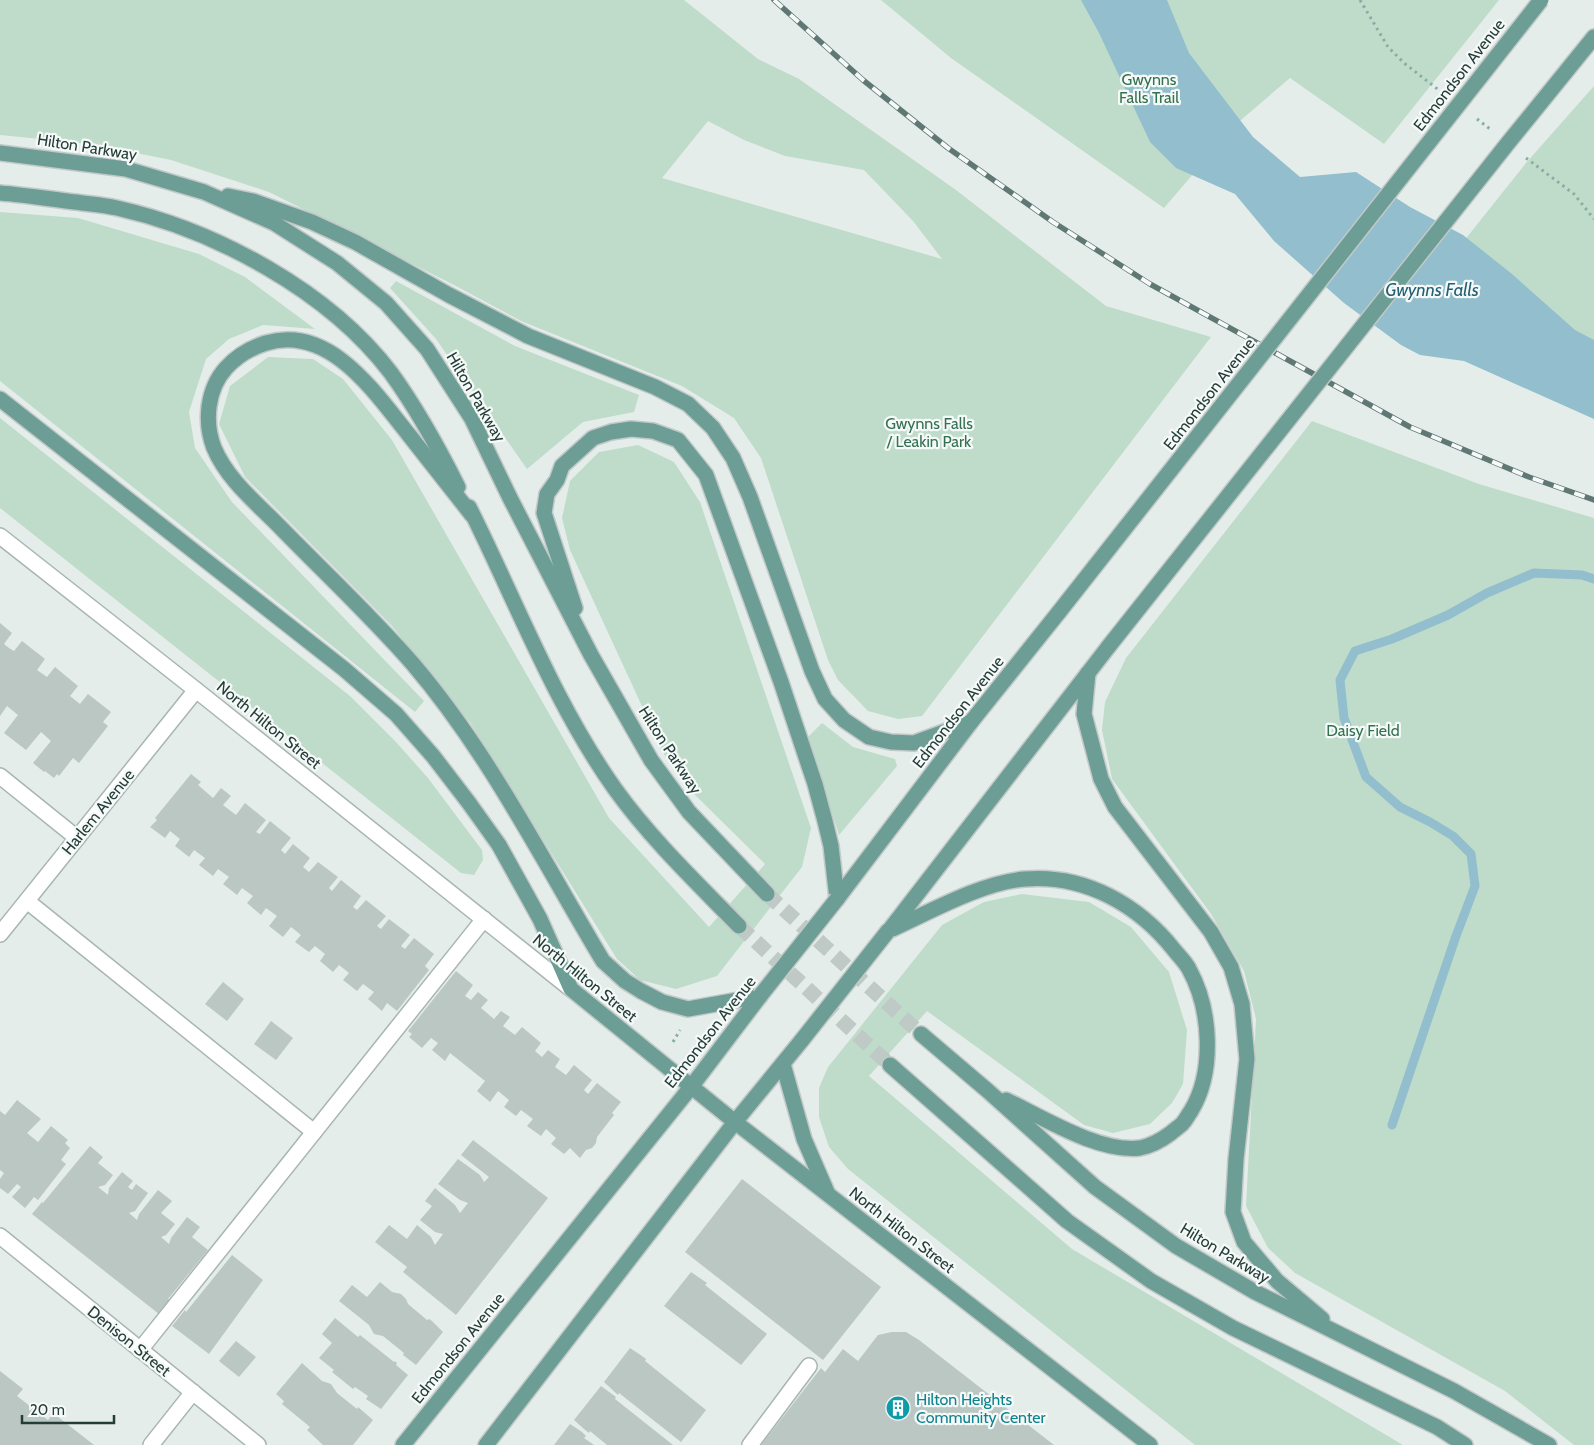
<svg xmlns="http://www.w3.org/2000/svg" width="1594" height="1445" font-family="Cabin,sans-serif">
<rect width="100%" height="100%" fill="#e5edea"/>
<g fill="#bfdcca" fill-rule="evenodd">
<path d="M0,0H684L758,59L799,79L956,190L1106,306L1211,337L922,716L898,719L868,711L838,680L828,660L761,458L734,418L682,386L521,321L454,285L269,192L171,160L91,144L0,135ZM708,121L744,140L785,156L864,170L913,221L942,259L662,178Z"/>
<polygon points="881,0 1499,0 1384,144 1290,78 1235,125 1164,208 951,58"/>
<polygon points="1594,86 1594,380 1440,271 1526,163"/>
<polygon points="0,212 78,218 199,254 245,277 315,329 263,325 229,339 206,359 189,412 195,448 232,502 424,701 415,712 0,381"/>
<polygon points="396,281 515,346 639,395 634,412 583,422 527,469 436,339 390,288"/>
<polygon points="268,357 313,359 343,379 392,440 609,818 709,927 765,864 687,787 664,754 570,550 562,518 570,481 599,452 638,445 674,462 700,502 811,828 802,867 717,976 676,989 640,980 617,959 471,724 392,626 245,477 219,424 230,386"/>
<polygon points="0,418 350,696 396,742 428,778 482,850 483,860 474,875 461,873 0,508"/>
<polygon points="1312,421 1479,484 1594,518 1594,1445 1574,1445 1505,1391 1295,1273 1268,1248 1246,1206 1256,1019 1244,971 1211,914 1112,779 1102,730 1105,702 1126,658"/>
<polygon points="822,723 853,747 895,759 897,766 839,835 808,737"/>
<polygon points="1022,894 1089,902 1131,927 1169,972 1187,1030 1183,1084 1172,1103 1150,1124 1113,1133 1084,1125 927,1011 869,1076 1072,1249 1403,1445 1195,1445 848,1169 829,1147 819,1117 819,1088 828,1067 942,925 984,902"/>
</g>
<polygon fill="#92becd" points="1081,0 1167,0 1189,53 1253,137 1300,177 1356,172 1410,207 1463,235 1512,274 1575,330 1594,340 1594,419 1464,361 1420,355 1401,345 1344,303 1274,241 1235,194 1176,168 1150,142 1099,33"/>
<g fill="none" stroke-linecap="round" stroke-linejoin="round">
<polyline stroke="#92becd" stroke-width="9" points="1392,1125 1456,936 1475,886 1471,854 1453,836 1430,822 1400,807 1366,777 1344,718 1340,680 1355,651 1392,639 1448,615 1487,593 1534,573 1582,575 1594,579"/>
</g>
<g fill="#bac7c3">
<polygon points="0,623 12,633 4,644 9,648 14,651 22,641 45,659 37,670 47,677 55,667 78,686 70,696 80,704 88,694 111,712 103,722 108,726 79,763 73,758 59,776 57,774 54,778 45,771 44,772 33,763 51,741 41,732 26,750 4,733 18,715 7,706 0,716"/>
<polygon points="191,774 201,782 198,785 213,798 221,788 231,796 223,805 236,815 245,803 266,820 256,832 260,834 270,821 291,838 281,850 285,854 293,844 310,858 303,867 309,872 318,862 338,877 329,888 332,891 341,880 361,896 353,907 357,910 366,900 386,916 377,926 381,929 389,919 410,935 401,946 405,949 414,938 434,954 425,966 429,970 397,1011 387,1003 382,1011 368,999 374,992 363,984 357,991 343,980 349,973 339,965 333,972 320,961 325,954 315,946 309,952 295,942 301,935 291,927 283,937 269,926 277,916 266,908 261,915 247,903 253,896 242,888 237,895 223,884 229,877 218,869 213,876 199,865 205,858 194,850 189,857 175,846 180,839 170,831 165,838 150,827 157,820 155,818"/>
<polygon points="456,971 473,985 465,996 471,1000 478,992 488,1000 481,1008 494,1019 501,1011 510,1017 503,1026 515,1035 522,1027 541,1043 535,1051 542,1057 548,1050 560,1059 555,1067 566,1075 574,1065 592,1080 584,1090 588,1094 597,1083 621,1102 612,1113 614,1115 597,1137 596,1143 592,1148 586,1150 580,1158 570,1148 564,1154 551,1144 556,1138 546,1129 541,1136 527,1126 533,1119 521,1110 516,1116 504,1107 509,1100 498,1091 490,1102 477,1091 485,1081 450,1053 445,1061 432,1050 438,1043 431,1038 422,1048 409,1037 412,1034 408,1031"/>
<polygon points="223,982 244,999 227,1021 205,1004"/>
<polygon points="271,1021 293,1038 276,1060 254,1044"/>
<polygon points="17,1100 41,1119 27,1133 38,1142 51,1126 68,1140 65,1143 70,1148 61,1160 66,1164 38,1200 34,1197 25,1208 12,1197 21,1187 17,1184 8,1194 0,1188 0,1179 4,1173 0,1170 0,1111 5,1115"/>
<polygon points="473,1140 548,1198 456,1315 403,1272 407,1267 375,1242 389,1225 407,1239 417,1225 431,1237 435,1245 443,1234 435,1232 420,1220 432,1206 425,1201 435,1188 455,1205 460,1213 468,1203 460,1200 438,1184 458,1159 480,1175 484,1182 489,1177 461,1155"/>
<polygon points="90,1146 103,1157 98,1163 113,1175 105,1185 98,1187 108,1195 109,1188 122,1172 133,1181 128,1187 132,1190 136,1184 148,1193 135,1211 129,1213 137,1220 139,1214 158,1190 172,1201 161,1213 175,1224 166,1235 161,1237 169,1244 171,1238 187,1217 200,1227 192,1237 208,1250 168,1299 170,1300 159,1314 32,1214 42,1202 43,1203"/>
<polygon points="742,1179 881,1287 823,1360 685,1252"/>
<polygon points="232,1255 263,1280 209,1354 172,1326 185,1310 186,1312"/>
<polygon points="691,1272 707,1283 705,1285 767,1334 741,1365 664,1306"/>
<polygon points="380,1282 392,1292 401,1294 406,1299 408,1304 427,1320 429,1319 432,1321 443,1332 416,1365 403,1355 404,1353 383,1336 374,1334 369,1325 339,1301 352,1285 367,1297"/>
<polygon points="335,1318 358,1337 360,1335 394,1362 394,1361 397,1363 396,1365 408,1375 381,1409 366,1399 368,1396 355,1387 353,1389 332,1372 334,1370 319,1358 332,1343 322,1334"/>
<polygon points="892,1332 906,1332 919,1340 1054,1445 761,1445 821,1368 825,1372 843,1349 858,1361 878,1335"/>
<polygon points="236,1341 256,1357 239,1377 219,1361"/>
<polygon points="630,1348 642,1356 646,1359 645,1361 706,1410 681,1442 619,1393 618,1395 604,1382"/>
<polygon points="302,1363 322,1381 331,1384 337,1393 357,1409 358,1407 373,1420 353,1445 323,1445 307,1430 310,1427 282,1404 284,1401 276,1394"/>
<polygon points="0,1371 23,1389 17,1396 48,1420 53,1413 94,1445 0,1445"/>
<polygon points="601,1386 616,1397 615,1399 673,1445 607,1445 590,1431 589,1433 584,1429 574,1420"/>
<polygon points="570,1424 582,1432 586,1436 584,1438 594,1445 554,1445"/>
</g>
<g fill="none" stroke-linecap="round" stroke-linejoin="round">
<g stroke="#bfcac7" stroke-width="15" stroke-dasharray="15 8" stroke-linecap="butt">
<polyline points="767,894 921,1034"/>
<polyline points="739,926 890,1065"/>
</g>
<defs>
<g id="minor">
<polyline points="0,536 196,690 571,989"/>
<polyline points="0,776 77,838"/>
<polyline points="27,901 314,1132"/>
<polyline points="0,934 196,690"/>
<polyline points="0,1236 258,1445"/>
<polyline points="140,1350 484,919"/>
<polyline points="151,1445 193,1392"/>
<polyline points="750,1445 809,1366"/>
</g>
<g id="major">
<polyline points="0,153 126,169 204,192 274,223 337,263 386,303 427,349 472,419 510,498 591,655 651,760 689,812 767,894"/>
<path d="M0,193C25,195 50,199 75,202C89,204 103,205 117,208C215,230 329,291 391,373C417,409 438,447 458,487"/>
<polyline points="228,196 253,201 312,222 355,242 449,295 528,336 655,387 688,404 713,428 733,458 750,497 812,671 825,699 844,720 869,737 891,742 914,743 971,722"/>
<polyline points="1347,346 1508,143 1594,37"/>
<polyline points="0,399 344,669 396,714 433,756 469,803 499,845 540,919 571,989 735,1122 1150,1445"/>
<path d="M469,507C516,601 554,703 615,789C651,839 696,882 739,926"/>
<path d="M472,515C451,488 430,462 409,435C375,393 330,324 266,343C250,348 237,356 226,368C207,389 204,422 214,448C228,481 258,504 282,529C326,574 372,617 413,664C489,753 543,861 603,961L625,981L641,991L662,1002L688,1009L760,996"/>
<polyline points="575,608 544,513 547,494 557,480 562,466 593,438 611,432 631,429 653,431 678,440 706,475 781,682 815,784 825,821 831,846 837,899"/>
<polyline points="1088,673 1084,714 1101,779 1115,807 1211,932 1231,967 1242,1004 1247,1059 1236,1159 1233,1212 1244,1242 1277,1281 1322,1319"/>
<polyline points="837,899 971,722 1059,612"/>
<polyline points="891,928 1109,646"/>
<path d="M888,931C928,913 982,882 1025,879C1085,874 1139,905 1175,951C1180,957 1186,963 1189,969C1211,1009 1215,1071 1191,1111C1188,1115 1186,1120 1182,1124C1179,1127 1174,1130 1171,1133C1163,1139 1150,1146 1140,1148C1099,1153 1042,1117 1006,1100"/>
<polyline points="921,1034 988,1091 1095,1187 1176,1246 1255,1292 1454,1391 1549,1445"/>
<polyline points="783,1064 804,1139 827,1192"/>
<polyline points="890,1065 1067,1221 1151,1281 1233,1328 1437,1427 1465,1445"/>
<polyline points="403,1445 691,1087 760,996"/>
<polyline points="486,1445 735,1122 802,1040"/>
</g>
</defs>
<use href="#minor" stroke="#a8b5b1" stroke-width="18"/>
<use href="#major" stroke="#c2c9c8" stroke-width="18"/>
<g stroke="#88ada5" stroke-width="3" stroke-dasharray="2.5 4" stroke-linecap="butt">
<polyline points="1360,0 1388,47 1404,63 1440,91"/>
<polyline points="1477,119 1490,129"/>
<polyline points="1526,158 1574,194 1594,219"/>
<polyline points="673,1042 680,1030"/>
</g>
<use href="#minor" stroke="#fff" stroke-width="15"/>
<use href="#major" stroke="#6d9e96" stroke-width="15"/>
<defs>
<polyline id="rail" points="774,0 863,80 948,148 1053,222 1150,284 1410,427 1529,477 1594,500"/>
</defs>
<use href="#rail" stroke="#607874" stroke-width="5.5"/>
<use href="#rail" stroke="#f5f9f7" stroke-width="4" stroke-dasharray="11" stroke-linecap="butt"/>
<defs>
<g id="major-bridge">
<polyline points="1059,612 1541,0"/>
<polyline points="1109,646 1347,346"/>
<polyline points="760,996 837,899"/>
<polyline points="802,1040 888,931"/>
</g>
</defs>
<use href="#major-bridge" stroke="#c2c9c8" stroke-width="18" stroke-linecap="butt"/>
<use href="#major-bridge" stroke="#6d9e96" stroke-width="15"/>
</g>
<defs>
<symbol id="building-disc" viewBox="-11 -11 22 22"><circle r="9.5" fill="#0f9aa8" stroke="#f5f9f7"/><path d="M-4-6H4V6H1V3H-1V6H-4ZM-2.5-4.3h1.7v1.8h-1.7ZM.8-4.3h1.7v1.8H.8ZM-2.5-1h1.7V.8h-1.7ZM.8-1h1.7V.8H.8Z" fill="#fff"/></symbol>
</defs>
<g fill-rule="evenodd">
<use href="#building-disc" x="884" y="1394" width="28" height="28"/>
</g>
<g text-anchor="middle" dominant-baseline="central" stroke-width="4.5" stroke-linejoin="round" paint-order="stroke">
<g font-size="16" fill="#253d39" stroke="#f5f9f7">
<text transform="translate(1459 75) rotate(-52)">Edmondson Avenue</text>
<text transform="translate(87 147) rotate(9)">Hilton Parkway</text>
<text transform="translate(1209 394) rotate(-52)">Edmondson Avenue</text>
<text transform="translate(476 397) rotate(60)">Hilton Parkway</text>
<text transform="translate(958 712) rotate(-52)">Edmondson Avenue</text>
<text transform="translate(269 725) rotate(39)">North Hilton Street</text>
<text transform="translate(670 750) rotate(57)">Hilton Parkway</text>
<text transform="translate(98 812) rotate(-51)">Harlem Avenue</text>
<text transform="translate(585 978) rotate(39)">North Hilton Street</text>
<text transform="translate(710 1032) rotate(-52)">Edmondson Avenue</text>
<text transform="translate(902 1230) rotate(38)">North Hilton Street</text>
<text transform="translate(1225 1253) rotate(31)">Hilton Parkway</text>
<text transform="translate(129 1341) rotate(39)">Denison Street</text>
<text transform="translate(458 1348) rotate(-51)">Edmondson Avenue</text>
</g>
<g font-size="16" fill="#337151" stroke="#f5f9f7">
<text x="1149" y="79">Gwynns<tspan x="1149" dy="18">Falls Trail</tspan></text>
<text x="929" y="423">Gwynns Falls<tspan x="929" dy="18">/ Leakin Park</tspan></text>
<text x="1363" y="730">Daisy Field</text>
</g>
<g font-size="16" fill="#0d838f" stroke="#f5f9f7" text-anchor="start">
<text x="916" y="1399">Hilton Heights<tspan x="916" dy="18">Community Center</tspan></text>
</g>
<g font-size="18" font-style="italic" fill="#245f74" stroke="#f5f9f7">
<text x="1432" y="290">Gwynns Falls</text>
</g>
</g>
<path d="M22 1415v8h92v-8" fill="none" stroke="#253d39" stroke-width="2.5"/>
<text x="30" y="1415" font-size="15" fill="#253d39" stroke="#f5f9f7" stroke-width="4" paint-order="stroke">20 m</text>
</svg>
